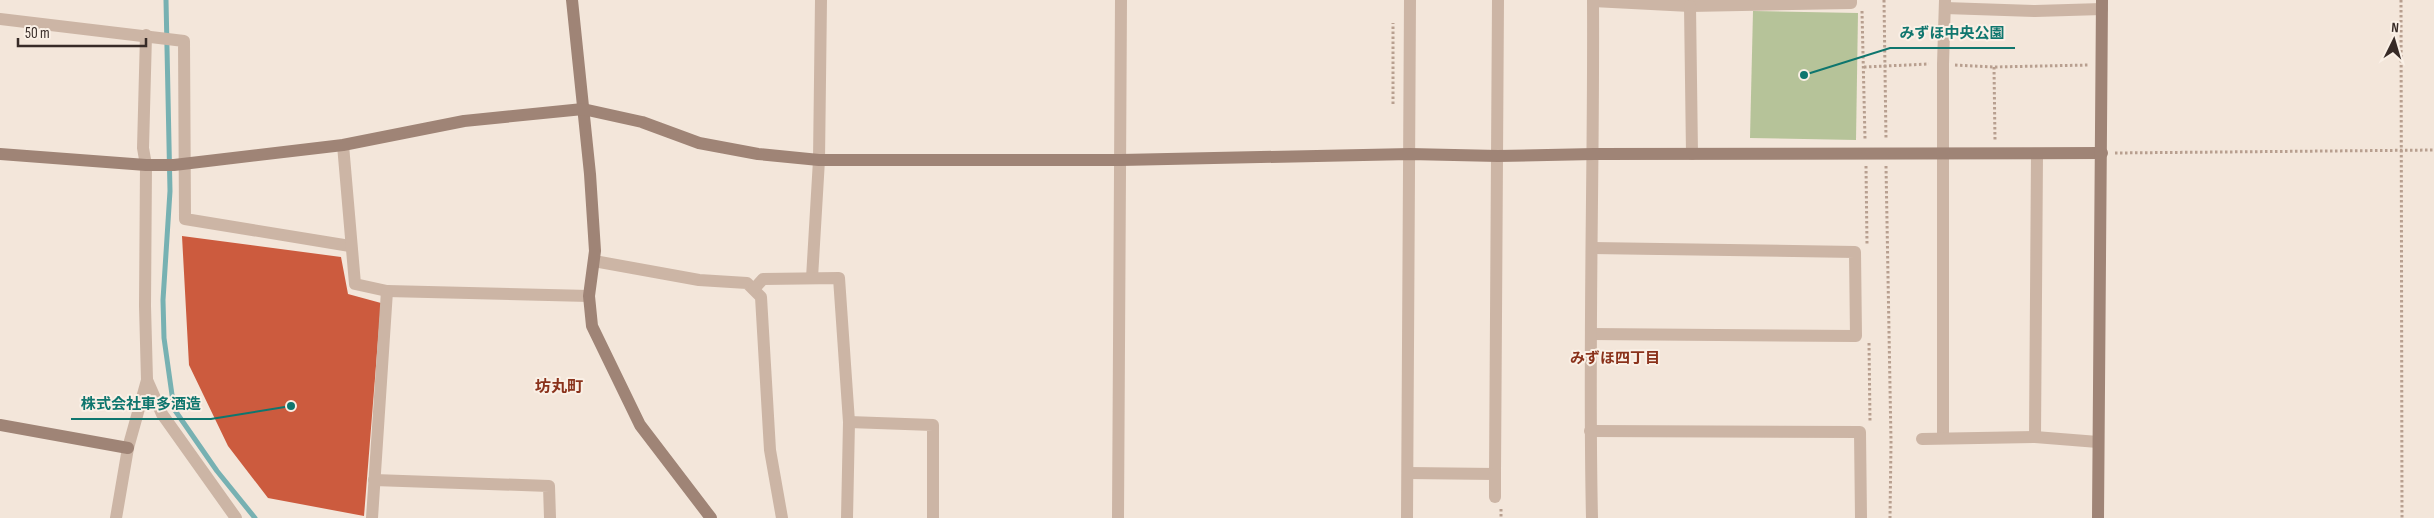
<svg xmlns="http://www.w3.org/2000/svg" width="2434" height="518" font-family="'Sofia Sans Condensed','Noto Sans JP',sans-serif">
<rect width="100%" height="100%" fill="#f3e6da"/>
<polygon fill="#b6c399" points="1753,11 1858,13 1856,140 1750,138"/>
<g fill="none" stroke-linecap="round" stroke-linejoin="round">
<polyline stroke="#77b1b2" stroke-width="5" points="166,0 170,191 163,300 164,338 174,409 217,471 255,518"/>
</g>
<polygon fill="#cc5b3e" points="182,236 341,257 348,294 381,303 364,516 268,498 228,446 189,365"/>
<g fill="none" stroke-linecap="round" stroke-linejoin="round">
<g stroke="#b89f8f" stroke-width="3" stroke-dasharray="2.5 2.5" stroke-linecap="butt">
<polyline points="1884,0 1886,139"/>
<polyline points="2401,0 2402,518"/>
<polyline points="1862,11 1865,139"/>
<polyline points="1955,65 1994,67 2089,65"/>
<polyline points="1864,67 1929,64"/>
<polyline points="1994,67 1995,141"/>
<polyline points="1393,104 1393,23"/>
<polyline points="2115,153 2434,150"/>
<polyline points="1866,166 1867,244"/>
<polyline points="1886,166 1891,442 1890,518"/>
<polyline points="1869,343 1870,422"/>
<polyline points="1501,509 1501,518"/>
</g>
<g stroke="#ccb5a5" stroke-width="12">
<polyline points="1593,1 1690,6 1851,3 1851,0"/>
<polyline points="1690,6 1692,154"/>
<polyline points="1945,8 2035,11 2102,9"/>
<polyline points="0,19 184,41 185,219 350,246"/>
<polyline points="343,145 355,284 387,291 589,296"/>
<polyline points="594,261 699,280 747,283 761,297 770,450 782,518"/>
<polyline points="812,278 819,160 821,0"/>
<polyline points="754,289 763,279 839,278 849,422 847,518"/>
<polyline points="1591,334 1856,336 1855,252 1592,248"/>
<polyline points="147,380 162,414 236,518"/>
<polyline points="849,422 933,425 933,518"/>
<polyline points="1590,431 1860,432 1861,518"/>
<polyline points="1943,437 1943,64 1945,0"/>
<polyline points="2035,437 2037,154"/>
<polyline points="1922,439 2035,437 2098,442"/>
<polyline points="1408,473 1495,474 1498,0"/>
<polyline points="1495,474 1495,497"/>
<polyline points="374,480 549,486 550,518"/>
<polyline points="116,518 128,448 147,380 145,306 146,165 143,148 146,35"/>
<polyline points="372,518 387,291"/>
<polyline points="1118,518 1121,0"/>
<polyline points="1407,518 1410,0"/>
<path d="M1592,518C1588,345 1594,173 1593,0"/>
</g>
<g stroke="#9f8476" stroke-width="12">
<polyline points="572,0 590,174 595,251 589,296 592,326 640,425 711,518"/>
<polyline points="0,154 146,165 174,165 343,145 464,121 583,109 642,122 699,143 758,154 819,160 1121,160 1410,154 1498,156 1594,154 2102,153"/>
<polyline points="0,425 128,448"/>
<polyline points="2098,518 2102,0"/>
</g>
</g>
<g text-anchor="middle" dominant-baseline="central" stroke-width="4" stroke-linejoin="round" paint-order="stroke">
<g font-size="15" font-weight="bold" fill="#8a321b" stroke="#faf0e6">
<text x="1615" y="358">みずほ四丁目</text>
</g>
<g font-size="16" font-weight="bold" fill="#8a321b" stroke="#faf0e6">
<text x="559" y="387">坊丸町</text>
</g>
</g>
<path fill="none" stroke="#0f766e" stroke-width="2" d="M1804 75L1890 48H2015M291 406L211 419H71"/>
<g fill="#0f766e" stroke="#faf0e6" stroke-width="2">
<circle cx="1804" cy="75" r="5"/>
<circle cx="291" cy="406" r="5"/>
</g>
<g font-size="15" text-anchor="middle" font-weight="bold" fill="#0f766e" stroke="#faf0e6" stroke-width="4" stroke-linejoin="round" paint-order="stroke">
<text x="1952" y="38">みずほ中央公園</text>
<text x="141" y="409">株式会社車多酒造</text>
</g>
<g transform="translate(2394 40) rotate(5)" stroke="#faf0e6" stroke-width="4" paint-order="stroke">
<path d="M0-4L9 19L0 12L-9 19Z" fill="#372b27"/>
<text y="-8" font-size="14" font-weight="bold" text-anchor="middle" fill="#372b27">N</text>
</g>
<path d="M18 38v8h128v-8" fill="none" stroke="#372b27" stroke-width="2.5"/>
<text x="25" y="38" font-size="15" fill="#372b27" stroke="#faf0e6" stroke-width="4" paint-order="stroke">50 m</text>
</svg>
